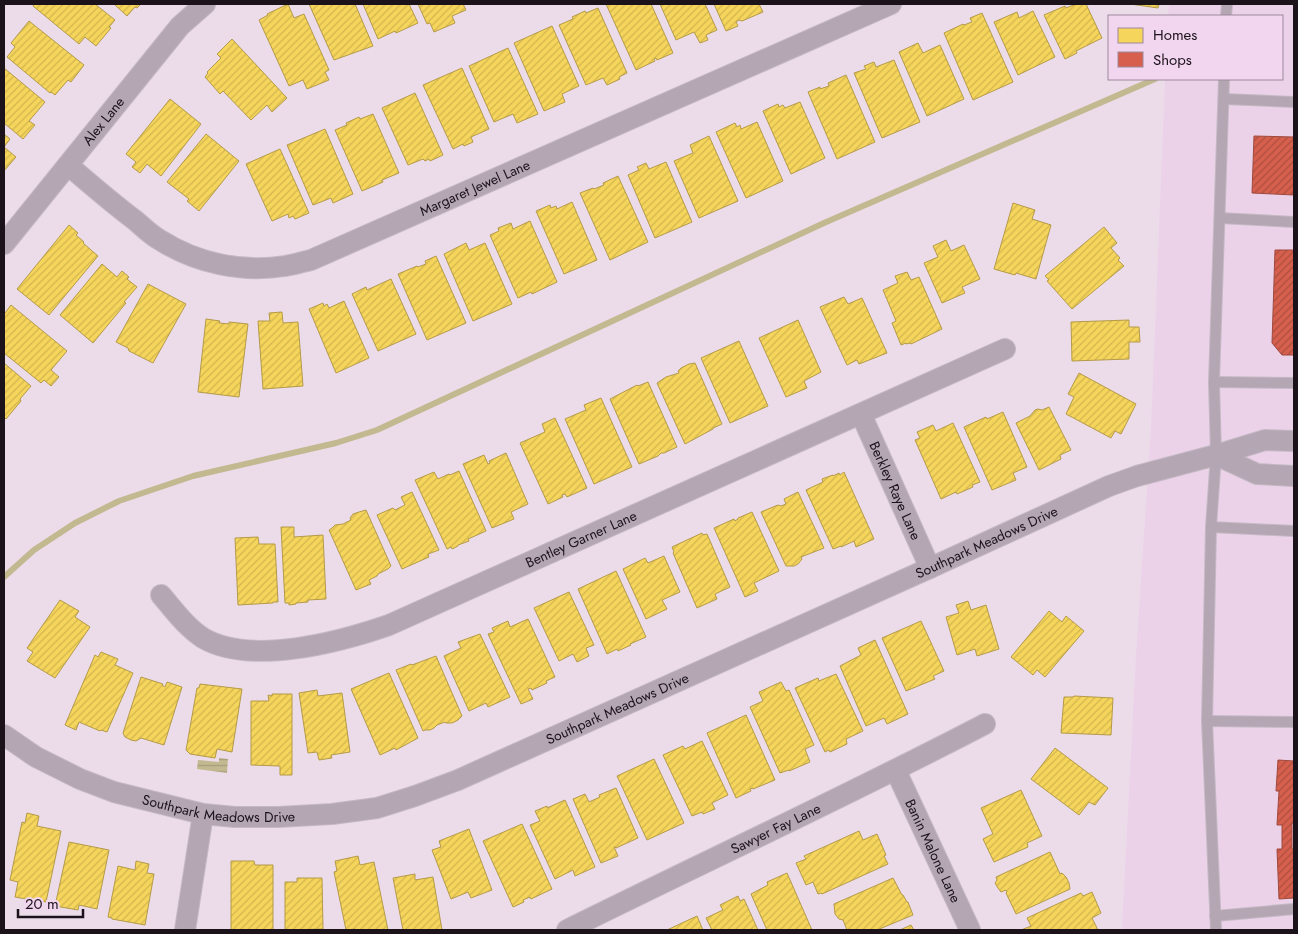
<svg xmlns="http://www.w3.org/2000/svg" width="1298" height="934" font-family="Jost,sans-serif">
<defs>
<pattern id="water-rules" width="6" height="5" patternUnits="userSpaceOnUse" patternTransform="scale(1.25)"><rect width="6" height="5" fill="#c2b991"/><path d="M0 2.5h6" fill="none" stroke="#a69e7c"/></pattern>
<pattern id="homes-hatch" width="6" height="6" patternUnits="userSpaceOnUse" patternTransform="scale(1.25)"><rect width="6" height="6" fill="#f6d55c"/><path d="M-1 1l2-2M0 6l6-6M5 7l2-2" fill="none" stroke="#d2b64f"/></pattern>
<pattern id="shops-hatch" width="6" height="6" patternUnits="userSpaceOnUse" patternTransform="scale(1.25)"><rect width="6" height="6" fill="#d6604d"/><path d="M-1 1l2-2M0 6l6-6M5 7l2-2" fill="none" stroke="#ad4e3f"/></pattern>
</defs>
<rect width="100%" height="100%" fill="#ecdcea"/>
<polygon fill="#ebd2e9" points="1169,4 1294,4 1294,930 1123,930 1122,926 1136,655 1151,429 1165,79 1282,79 1282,16 1168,16"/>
<polygon fill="url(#water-rules)" points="219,758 228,759 227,773 197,769 198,760 219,762"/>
<g fill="url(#homes-hatch)" stroke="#b49a48">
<polygon points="34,4 95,4 115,20 109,27 111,28 96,46 85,37 79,44 33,6"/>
<polygon points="114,4 141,4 137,8 135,7 127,16"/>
<polygon points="288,4 294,18 304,14 329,70 325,72 329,80 307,89 303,80 289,86 259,20 268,15 267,14"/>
<polygon points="309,4 355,4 373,46 334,60"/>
<polygon points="363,4 409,4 418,23 396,33 395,31 378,39"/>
<polygon points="418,4 463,4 466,10 452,16 455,23 434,32 430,23 427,24"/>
<polygon points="606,4 651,4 673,53 657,60 656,58 654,59 655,61 636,70"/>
<polygon points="660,4 705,4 717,30 706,35 708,40 700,43 694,32 676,40"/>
<polygon points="714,4 759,4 763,12 742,21 739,20 736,22 738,26 726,31"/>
<polygon points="1076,4 1086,4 1102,38 1076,51 1077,53 1065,59 1044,15 1065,6 1066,8"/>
<polygon points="1130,4 1159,4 1158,8"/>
<polygon points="598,8 627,73 619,77 620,79 607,85 603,78 586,85 559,25 573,19 572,17 585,11 586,13"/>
<polygon points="1033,11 1055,57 1018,75 994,22 1017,12 1019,18"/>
<polygon points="982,13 1013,82 973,100 944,33 963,24 964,25 972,22 970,18"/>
<polygon points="29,21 84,65 71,82 68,80 55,95 51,92 50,93 7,57 15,47 11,43"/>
<polygon points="552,26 579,86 562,94 565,102 544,111 514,43"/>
<polygon points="232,39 287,98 272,112 267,105 251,120 223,91 220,94 205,77 208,73 207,72 221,58 217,54"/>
<polygon points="918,43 923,53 940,45 964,99 927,116 899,52"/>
<polygon points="508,48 538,114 517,123 513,114 494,122 469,66"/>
<polygon points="894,60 920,122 882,138 854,73 866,69 864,66 874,62 876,67"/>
<polygon points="4,68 45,102 29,121 35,125 23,139 4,123"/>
<polygon points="462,68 489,129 471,137 473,142 464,146 463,144 453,149 423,85"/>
<polygon points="846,75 875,142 837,159 808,92 820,87 820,89 829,86 828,83"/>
<polygon points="415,93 443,155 430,161 429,159 425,161 423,159 408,165 382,108"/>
<polygon points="170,99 201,124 161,176 147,164 140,173 132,167 136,162 126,154"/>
<polygon points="800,102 825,158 791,174 763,111 778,104 779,107 783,105 785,108"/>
<polygon points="373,114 399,173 382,180 383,182 362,191 335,130 347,125 346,123 359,117 360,119"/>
<polygon points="757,122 783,181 746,198 716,132 735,123 737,127 740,125 741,129"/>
<polygon points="325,129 353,194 333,203 331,198 313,205 287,145"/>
<polygon points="4,134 10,139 4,147 16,157 4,171"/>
<polygon points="206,134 239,161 199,211 187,201 189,199 167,182"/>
<polygon points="709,136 738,201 699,218 674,161 693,153 690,145"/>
<polygon points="280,149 309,213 295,219 293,216 289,218 288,214 272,221 246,164"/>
<polygon points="666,162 692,222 655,238 628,175 639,170 637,167 646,163 649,169"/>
<polygon points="618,176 648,242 610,260 580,193 593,188 594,189 604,185 603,183"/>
<polygon points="572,202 597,260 564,274 536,211 550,205 551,208 556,206 557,209"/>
<polygon points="1013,203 1035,210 1032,219 1051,225 1036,279 1016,273 1015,275 994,269"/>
<polygon points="530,221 557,282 532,294 531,292 518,298 490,235 499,231 498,228 511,223 513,229"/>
<polygon points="69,225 78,233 76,235 84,242 83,243 98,256 49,315 17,289"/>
<polygon points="1104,227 1117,243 1111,248 1120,258 1118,260 1124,266 1072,309 1047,281 1049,280 1045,276"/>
<polygon points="946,240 951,251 964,245 980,279 962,287 965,293 942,303 924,263 938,257 933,246"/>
<polygon points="466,243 469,250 485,243 512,304 473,321 444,254"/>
<polygon points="436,256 466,323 427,340 398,274 417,266 418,267 426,264 425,261"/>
<polygon points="102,264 117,277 122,271 129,277 127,279 137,287 124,302 126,303 93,343 60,315"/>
<polygon points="907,272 911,280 919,277 942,329 911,344 910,343 906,344 906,343 901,345 892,323 896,321 883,290 898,283 895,276"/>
<polygon points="391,279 416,334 378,351 352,294 366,287 367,290"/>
<polygon points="148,284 186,304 153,363 129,351 128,348 116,342"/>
<polygon points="844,297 848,304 862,298 887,353 859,364 857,360 847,365 820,307"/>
<polygon points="344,301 369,358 336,373 309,309 323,303 324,306 327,304 329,308"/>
<polygon points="11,305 67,351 51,370 59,377 51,386 44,380 41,383 4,353 4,312 5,313"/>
<polygon points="282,312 283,323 298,322 303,386 263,389 258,321 270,321 269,313"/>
<polygon points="206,319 220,321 219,323 229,324 229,322 248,324 239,397 198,392"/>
<polygon points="798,320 821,372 804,381 807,388 786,397 759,338"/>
<polygon points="1129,320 1129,327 1139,327 1140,342 1129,342 1129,359 1072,361 1071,322"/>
<polygon points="739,341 768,406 730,423 701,358"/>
<polygon points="4,363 31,386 20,399 21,401 6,419 4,417"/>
<polygon points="695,363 722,424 713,428 713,429 685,444 657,383 666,377 679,373 678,371 681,368 689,364"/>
<polygon points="1079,373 1136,404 1121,434 1115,431 1111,438 1066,414 1074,397 1068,394"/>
<polygon points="648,382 677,447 664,453 661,453 658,456 639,464 610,399 637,385 638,386"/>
<polygon points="601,398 632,467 594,484 565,419 586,410 584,405"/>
<polygon points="1049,407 1071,450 1060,455 1061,459 1039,470 1016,423 1030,416 1035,410 1038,409 1042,410"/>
<polygon points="1003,412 1027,467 1013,473 1016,480 992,490 964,427 986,417 987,419"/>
<polygon points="555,418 587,488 567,497 565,494 562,495 563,497 548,504 520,443 545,432 542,424"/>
<polygon points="953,423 980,482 972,485 973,487 957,494 956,492 941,499 915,440 920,438 917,432 933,425 936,431"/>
<polygon points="506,453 528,504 511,512 514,519 492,528 463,464 484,455 488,464 490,463 489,461"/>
<polygon points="459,471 486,531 468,539 469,541 458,545 458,546 452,549 451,547 447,549 415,480 434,472 438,479 449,474 450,475"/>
<polygon points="844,472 874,539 856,547 854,541 841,547 841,546 833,549 806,490 823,482 822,479 833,475 833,476 839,473 840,475"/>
<polygon points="412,492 439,550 428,554 429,557 402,569 377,515 393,508 395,510 405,505 401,497"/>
<polygon points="798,492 824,548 801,557 802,559 798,564 794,566 786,566 761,512 778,505 781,506 786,504 784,499"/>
<polygon points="366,510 391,566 388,569 378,574 377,576 369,580 371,584 356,590 329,530 332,528 335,525 343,524 351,520 350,518 353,514 359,512"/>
<polygon points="752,512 779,571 754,583 758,591 745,597 714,528 734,519 735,521 738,519 738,518"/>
<polygon points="281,527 294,527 294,537 323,535 326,599 308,600 308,602 296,603 296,604 289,605 289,603 285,603"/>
<polygon points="702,533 703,535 707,534 730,587 715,594 717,599 697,608 673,553 674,552 672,547"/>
<polygon points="258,537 259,544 275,544 278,602 273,602 273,603 238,605 235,538"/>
<polygon points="664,556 680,592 662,600 667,609 646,619 623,569 645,558 648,563"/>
<polygon points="616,571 646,637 630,644 631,645 618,651 617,649 607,654 578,589"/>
<polygon points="569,592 594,645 586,648 589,656 577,662 573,654 559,661 534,608"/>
<polygon points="60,600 79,611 75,617 90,627 55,678 27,661 33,652 27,648"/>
<polygon points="968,601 971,610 986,605 999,649 977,656 975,649 957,655 946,617 959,613 956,605"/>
<polygon points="1049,611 1062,622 1066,616 1084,631 1045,677 1037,670 1033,675 1011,657"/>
<polygon points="528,619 555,677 546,681 547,683 532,690 531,688 528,689 533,699 521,704 488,634 494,632 492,628 508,621 510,627"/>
<polygon points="921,621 944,671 933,676 935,679 906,691 882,638"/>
<polygon points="480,634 510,697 488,707 486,703 469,711 444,656 461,648 458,642"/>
<polygon points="875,640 908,714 887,724 884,718 866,726 840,666 861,655 858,648"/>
<polygon points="101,652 118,659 115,665 133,673 107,732 101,730 100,731 79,722 76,730 65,725 95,655 98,657"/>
<polygon points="436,656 462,716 458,720 452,723 446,723 445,722 437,725 434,728 430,730 425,730 423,731 396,670 411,664 412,665"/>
<polygon points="389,673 418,738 396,750 395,748 380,755 351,689"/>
<polygon points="836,674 863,731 846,739 847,744 830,752 829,750 825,752 795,688 818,678 819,681"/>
<polygon points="141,677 163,684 162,685 165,687 167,682 182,687 164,745 141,738 136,741 131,740 125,737 123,733"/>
<polygon points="781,682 786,691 789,690 814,745 805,749 810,762 789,771 789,770 780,773 750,707 763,701 759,692"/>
<polygon points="200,684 242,689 232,752 217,749 215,758 190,754 186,750 197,688 199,688"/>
<polygon points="317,690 318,696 342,693 350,752 331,755 332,758 319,760 317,752 308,753 299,693"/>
<polygon points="272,694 292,694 292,775 280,775 280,766 251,765 251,701 269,701 268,695 272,696"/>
<polygon points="1074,696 1113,698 1111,735 1061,733 1064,697 1073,697"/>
<polygon points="746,715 775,780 753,789 753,788 750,789 751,791 736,798 707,733"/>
<polygon points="702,741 728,795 712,803 715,809 703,814 702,812 692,816 663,755 683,746 685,749"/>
<polygon points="1055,748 1108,788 1095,805 1089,802 1079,815 1031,779"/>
<polygon points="654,759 684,823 647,840 617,776"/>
<polygon points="616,788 638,838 616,848 615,847 614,847 618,856 601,863 573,799 585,794 589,802 600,797 599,795"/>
<polygon points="1021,790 1042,836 1027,843 1028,847 994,862 983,839 993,834 981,808"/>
<polygon points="565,800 595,867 575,876 573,870 555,879 530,825 540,821 535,811 547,806 547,808"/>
<polygon points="27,813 39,816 37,826 61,831 46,902 37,900 37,901 15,897 18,882 10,880 22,822 25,823"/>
<polygon points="522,824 552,889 531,899 530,897 523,900 524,902 513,907 483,841"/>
<polygon points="469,829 492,890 471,898 468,892 451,899 432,850 441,847 439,841"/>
<polygon points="859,831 863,840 877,834 886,855 884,856 888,864 822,894 821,893 818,894 813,882 806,885 796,863 806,859 804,856"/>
<polygon points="69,842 109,850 97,909 79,905 78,910 55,906"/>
<polygon points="1050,852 1060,874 1062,873 1066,877 1069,883 1070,889 1016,914 1006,893 1007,892 1006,890 1001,892 998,888 995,883 997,880 996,877"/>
<polygon points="358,856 360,865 374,862 388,930 355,930 355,929 346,930 334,872 337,871 335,861"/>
<polygon points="136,861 149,864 147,873 154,874 145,925 112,919 112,918 108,917 118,866 135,870"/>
<polygon points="231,861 254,861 255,865 273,865 273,930 231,930"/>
<polygon points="787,873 812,930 767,930 751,894 768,885 767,882"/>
<polygon points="415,874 415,880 433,877 442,930 403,930 393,878"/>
<polygon points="297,878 322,878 323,929 285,930 285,882 297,882"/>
<polygon points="893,878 902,895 903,895 907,902 908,902 913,915 877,930 847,930 843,920 839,919 835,914 834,904"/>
<polygon points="1092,892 1101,913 1092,918 1098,930 1021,930 1031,926 1027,918 1081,893 1083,896"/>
<polygon points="738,896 740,901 744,899 758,930 712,930 706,918 723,910 720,905"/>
<polygon points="697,916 703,930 667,930"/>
<polygon points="911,925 914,930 900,930"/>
</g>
<g fill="url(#shops-hatch)" stroke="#9e493e">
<polygon points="1254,136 1294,137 1294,195 1252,193"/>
<polygon points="1275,250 1294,250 1294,355 1282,355 1272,343"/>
<polygon points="1278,760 1294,761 1294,823 1292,823 1292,849 1294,849 1294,898 1279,899 1277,849 1282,849 1282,825 1277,825 1279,791 1276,791"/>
</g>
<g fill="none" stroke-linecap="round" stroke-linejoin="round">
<polyline stroke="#c2b991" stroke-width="6" points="4,577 34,550 75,523 119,501 193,476 336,443 377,430 824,223 1155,79"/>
<defs>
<g id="service">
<polyline points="1226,16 1227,4"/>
<polyline points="1224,99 1294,102"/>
<polyline points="1220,218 1294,222"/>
<polyline points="1214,382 1294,383"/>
<polyline points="1211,527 1294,531"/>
<polyline points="1207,721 1294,722"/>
<polyline points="1215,916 1294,909"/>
<polyline points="1216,930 1207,721 1211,527 1216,455 1214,382 1224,79"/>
</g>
<g id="minor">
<path id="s1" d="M68,165C90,184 112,203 136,221C143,227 151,235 160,240C196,263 242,273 285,266C293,265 302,262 311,260L891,4"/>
<path id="s2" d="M4,244L180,26L205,4"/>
<path id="s3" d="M861,414L930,568"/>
<polyline points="1216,455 1257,474 1294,476"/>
<path id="s4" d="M161,595C174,610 186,627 203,638C251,666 340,642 389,625L1005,349"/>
<path id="s5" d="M4,735L36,757L80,779L114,792L203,814L235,817H278L332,814L377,808L415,796L458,780L930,568L1109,486L1137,476L1216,455L1265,440L1294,441"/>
<path id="s6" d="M896,771L970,930"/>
<polyline points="185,930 203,814"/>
<path id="s7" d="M567,930C706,861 847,796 985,724"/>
</g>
</defs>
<use href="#service" stroke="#c5b9c4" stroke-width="12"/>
<use href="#minor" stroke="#c5b9c4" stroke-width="22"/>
<use href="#service" stroke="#b4a6b3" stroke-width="10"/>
<use href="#minor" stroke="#b4a6b3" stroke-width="20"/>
</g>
<g text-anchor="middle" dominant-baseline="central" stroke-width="5" stroke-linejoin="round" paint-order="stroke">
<g font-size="14" fill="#1b121a" stroke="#f2d6f0">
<text stroke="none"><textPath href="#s2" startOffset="158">Alex Lane</textPath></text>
<text stroke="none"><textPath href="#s1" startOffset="455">Margaret Jewel Lane</textPath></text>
<text stroke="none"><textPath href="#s3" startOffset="84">Berkley Raye Lane</textPath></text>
<text stroke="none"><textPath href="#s4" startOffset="462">Bentley Garner Lane</textPath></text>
<text stroke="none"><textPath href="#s5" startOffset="1056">Southpark Meadows Drive</textPath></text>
<text stroke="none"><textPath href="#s5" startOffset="651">Southpark Meadows Drive</textPath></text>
<text stroke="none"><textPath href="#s5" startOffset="231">Southpark Meadows Drive</textPath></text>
<text stroke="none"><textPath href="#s7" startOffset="232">Sawyer Fay Lane</textPath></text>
<text stroke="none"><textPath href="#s6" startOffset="88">Banin Malone Lane</textPath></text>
</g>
</g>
<rect width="1298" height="934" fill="none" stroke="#1b121a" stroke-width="10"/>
<rect x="1108" y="15" width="175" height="65" fill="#f2d6f0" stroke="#9c889a"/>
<rect x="1118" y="28" width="25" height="15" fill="#f6d55c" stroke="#9c889a"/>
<text x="1153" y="40" font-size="15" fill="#1b121a">Homes</text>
<rect x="1118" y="52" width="25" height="15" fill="#d6604d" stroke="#9c889a"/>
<text x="1153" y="65" font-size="15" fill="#1b121a">Shops</text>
<path d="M18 909v8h65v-8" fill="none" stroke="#1b121a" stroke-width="2.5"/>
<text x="25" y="909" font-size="15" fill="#1b121a" stroke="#f2d6f0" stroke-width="4" paint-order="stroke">20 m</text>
</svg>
